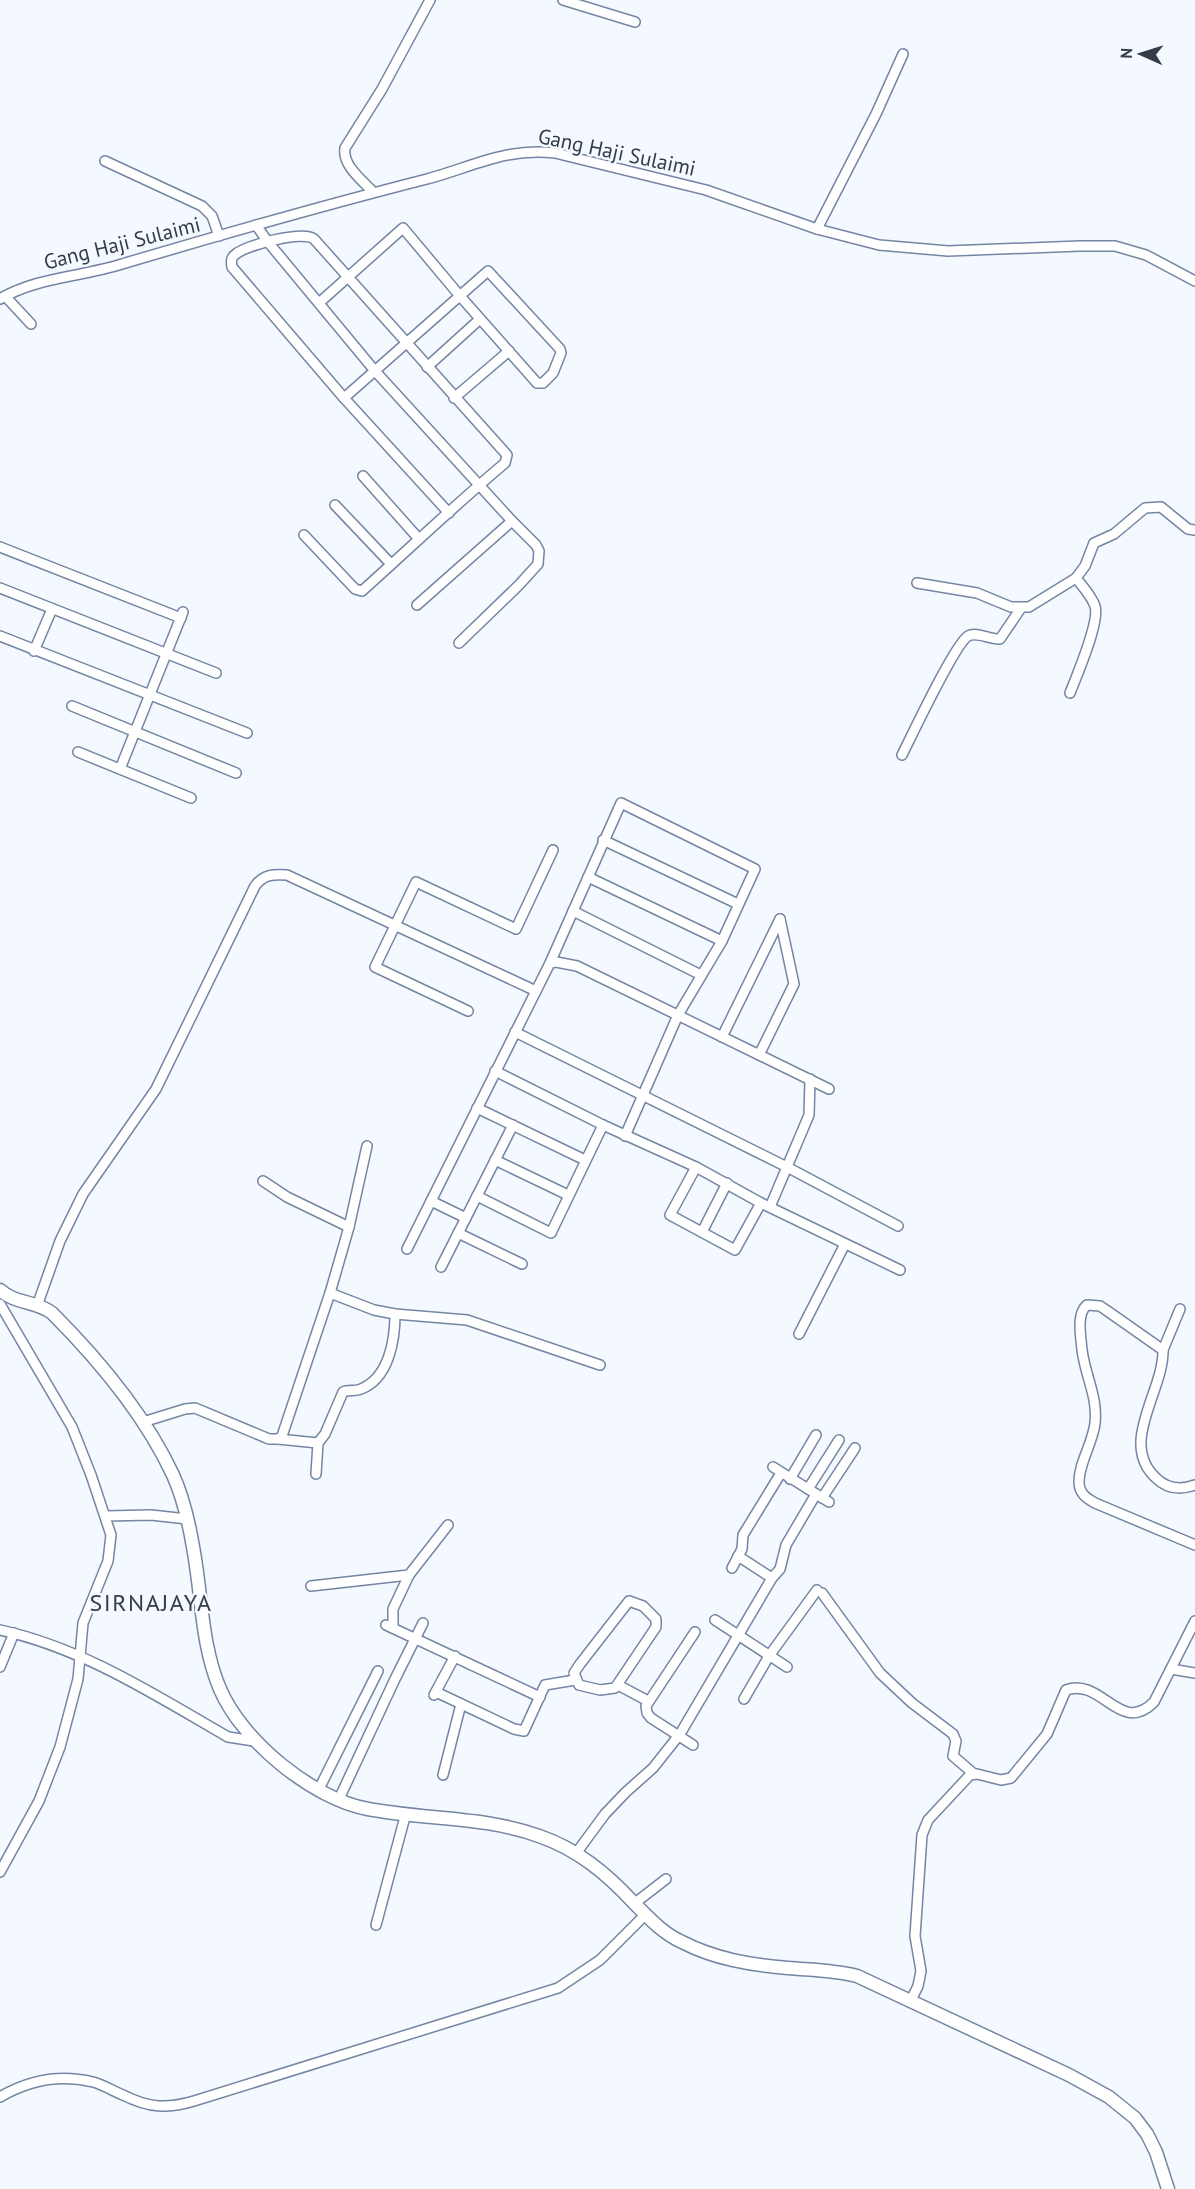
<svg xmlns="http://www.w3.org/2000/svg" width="1195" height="2189" font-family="'PT Sans',sans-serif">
<rect width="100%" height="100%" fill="#f4f8ff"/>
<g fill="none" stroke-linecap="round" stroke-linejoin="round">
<defs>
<g id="street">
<polyline points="563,0 635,22"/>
<polyline points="105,161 202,206 212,216 219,236"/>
<path d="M373,192C362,180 342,165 345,148L382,89L430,0"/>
<polyline points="256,225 268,242 375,371 512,521 536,545 539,551 538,564 519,585 459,643"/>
<polyline points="817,229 876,114 903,54"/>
<polyline points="5,296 31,324"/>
<path d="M0,299C37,277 81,277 122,264C223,234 325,205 427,179C472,167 507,147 555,153L706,190L817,229L879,245L948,251L1080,246H1115L1146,255L1195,281"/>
<polyline points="320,302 403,228 460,296 537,383 543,383 553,373 561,353 560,349 488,271 344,398"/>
<polyline points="427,367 480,319"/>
<polyline points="454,398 509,351"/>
<polyline points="363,476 419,539"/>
<polyline points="335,505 391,564"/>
<path d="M304,535L355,589L362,591C410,548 456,504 505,463L507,455L314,239C304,230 246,245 236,254C231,257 231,261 232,267L344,398L449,513"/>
<polyline points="0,547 181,618"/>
<polyline points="917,583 977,593 1011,607 1029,607 1076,578 1085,566 1094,543 1114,534 1145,508 1161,507 1188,529 1195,530"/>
<polyline points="0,588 216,673"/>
<polyline points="417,605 512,521"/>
<polyline points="0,636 247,733"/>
<polyline points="34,651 52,609"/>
<path d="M1070,693C1077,675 1100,622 1095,606C1091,595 1082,586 1076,578"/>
<polyline points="72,706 236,773"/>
<polyline points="78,752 191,798"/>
<path d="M902,755C912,735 955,644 968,636C977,631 990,640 1000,639L1021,608"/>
<polyline points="120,769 183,612"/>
<polyline points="603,840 738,904"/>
<polyline points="588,877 722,941"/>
<polyline points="573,911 701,975"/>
<polyline points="550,963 621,803 755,869 722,941 678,1015 625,1136"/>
<polyline points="468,1011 375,967 416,882 516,929 553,850"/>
<polyline points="515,1032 787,1167 898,1226"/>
<polyline points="722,1037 780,919"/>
<polyline points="759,1055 794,984 780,919"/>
<polyline points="495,1071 603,1125 696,1167 761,1203 900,1270"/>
<polyline points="477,1108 585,1160"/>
<polyline points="495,1160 568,1195"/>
<polyline points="696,1167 670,1215 735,1250 761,1203"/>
<polyline points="263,1181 287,1197 349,1227"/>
<polyline points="477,1196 551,1233 603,1125"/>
<polyline points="431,1201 466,1218"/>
<polyline points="770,1207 809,1115 810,1079"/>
<polyline points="702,1232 727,1183"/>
<polyline points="458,1233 522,1264"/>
<polyline points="407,1249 550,963 556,962 577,966 829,1089"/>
<polyline points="441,1267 513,1125"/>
<polyline points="330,1293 374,1310 395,1314 467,1320 600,1365"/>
<polyline points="0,1304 72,1427 91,1475 111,1535 108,1561 83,1623 78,1679 60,1747 39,1801 0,1872"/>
<path d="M37,1306L60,1241L83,1194L156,1089L255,886C263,875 272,874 287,875L536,991"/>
<polyline points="799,1334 845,1244"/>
<polyline points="1163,1350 1180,1309"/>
<polyline points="143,1422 185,1409 195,1408 269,1439 278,1439 282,1436 330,1293 349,1227 367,1146"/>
<polyline points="278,1439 318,1443"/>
<polyline points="773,1467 829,1502"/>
<path d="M316,1474L318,1443L325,1434L343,1392C349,1389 355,1392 361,1389C389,1378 395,1340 395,1314"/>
<polyline points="790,1479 816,1435"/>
<path d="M1195,1485C1181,1490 1167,1489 1156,1478C1118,1443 1164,1391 1163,1350L1106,1310L1100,1306L1087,1305C1076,1314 1081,1337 1082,1350C1085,1375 1098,1397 1095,1423C1093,1443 1079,1462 1079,1482C1079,1493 1086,1498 1095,1503L1195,1545"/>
<polyline points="808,1489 839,1440"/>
<polyline points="822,1498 855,1448"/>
<polyline points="106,1516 151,1515 187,1519"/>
<polyline points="738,1556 772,1578"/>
<polyline points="732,1568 742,1549 743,1535 781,1473"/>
<polyline points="311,1586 409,1575 448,1525"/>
<polyline points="822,1593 880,1673 912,1703 953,1734 956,1741 953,1756 974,1774"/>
<polygon points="629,1601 643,1606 656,1619 656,1627 615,1688 600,1690 579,1685 574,1673 580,1664"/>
<polyline points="715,1620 787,1667"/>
<polyline points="386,1625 540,1697"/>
<polyline points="393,1628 393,1609 409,1575"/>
<path d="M0,1630C83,1648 155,1695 228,1737L254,1741"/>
<polyline points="0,1667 14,1633"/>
<polyline points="1171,1669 1195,1673"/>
<polyline points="618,1685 648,1701"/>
<polyline points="436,1692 514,1729 524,1731 545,1685 575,1680"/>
<polyline points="434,1695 455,1656"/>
<polyline points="744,1699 769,1656 817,1590"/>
<polyline points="693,1745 651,1718 647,1713 646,1706 695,1632"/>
<polyline points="443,1775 461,1704"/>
<polyline points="319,1789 378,1671"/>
<polyline points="339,1799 395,1679 423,1623"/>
<polyline points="577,1852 605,1814 626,1792 653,1768 680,1734 772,1578 780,1569 786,1545 816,1494"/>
<polyline points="635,1903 666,1879"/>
<polyline points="376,1925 406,1813"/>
<path d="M911,2000L918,1986L921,1971L915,1936L922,1835L928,1820L970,1775L977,1774L1001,1780L1011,1778L1047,1734L1066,1690C1102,1677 1120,1736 1154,1702L1195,1621"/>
<path d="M0,2097C29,2080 60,2074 93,2082C104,2085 113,2091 123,2095C149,2108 167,2109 194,2101L558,1988L600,1960L645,1915"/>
</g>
<path id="secondary" d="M0,1290C15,1304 37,1301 52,1313C99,1360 145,1415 173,1475C183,1497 189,1523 193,1547C202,1594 201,1645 220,1689C242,1741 313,1799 368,1809C426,1820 484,1816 539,1836C577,1849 606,1873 633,1902C648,1917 662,1933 682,1942C715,1959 751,1965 788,1968C811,1970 834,1970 857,1976L1069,2075L1109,2097L1135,2118L1147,2134L1156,2152L1168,2189"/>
</defs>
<use href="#street" stroke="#7486a3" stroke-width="12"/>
<use href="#secondary" stroke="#7486a3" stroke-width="15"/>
<use href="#street" stroke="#fff" stroke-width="9"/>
<use href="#secondary" stroke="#fff" stroke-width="12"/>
</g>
<g text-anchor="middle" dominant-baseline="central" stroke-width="5" stroke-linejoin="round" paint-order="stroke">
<g font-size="21" fill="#343c49" stroke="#f4f8ff">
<text transform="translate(617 152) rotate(12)">Gang Haji Sulaimi</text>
<text transform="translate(122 243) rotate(-14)">Gang Haji Sulaimi</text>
</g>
<g font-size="24" letter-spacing="1.5" fill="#343c49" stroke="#f4f8ff">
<text x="151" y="1602">SIRNAJAYA</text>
</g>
</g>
<g transform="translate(1141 54) rotate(273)" stroke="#f4f8ff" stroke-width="4.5" paint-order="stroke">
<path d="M0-4.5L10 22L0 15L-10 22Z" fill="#343c49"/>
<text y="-9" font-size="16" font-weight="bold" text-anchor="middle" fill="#343c49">N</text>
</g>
</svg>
